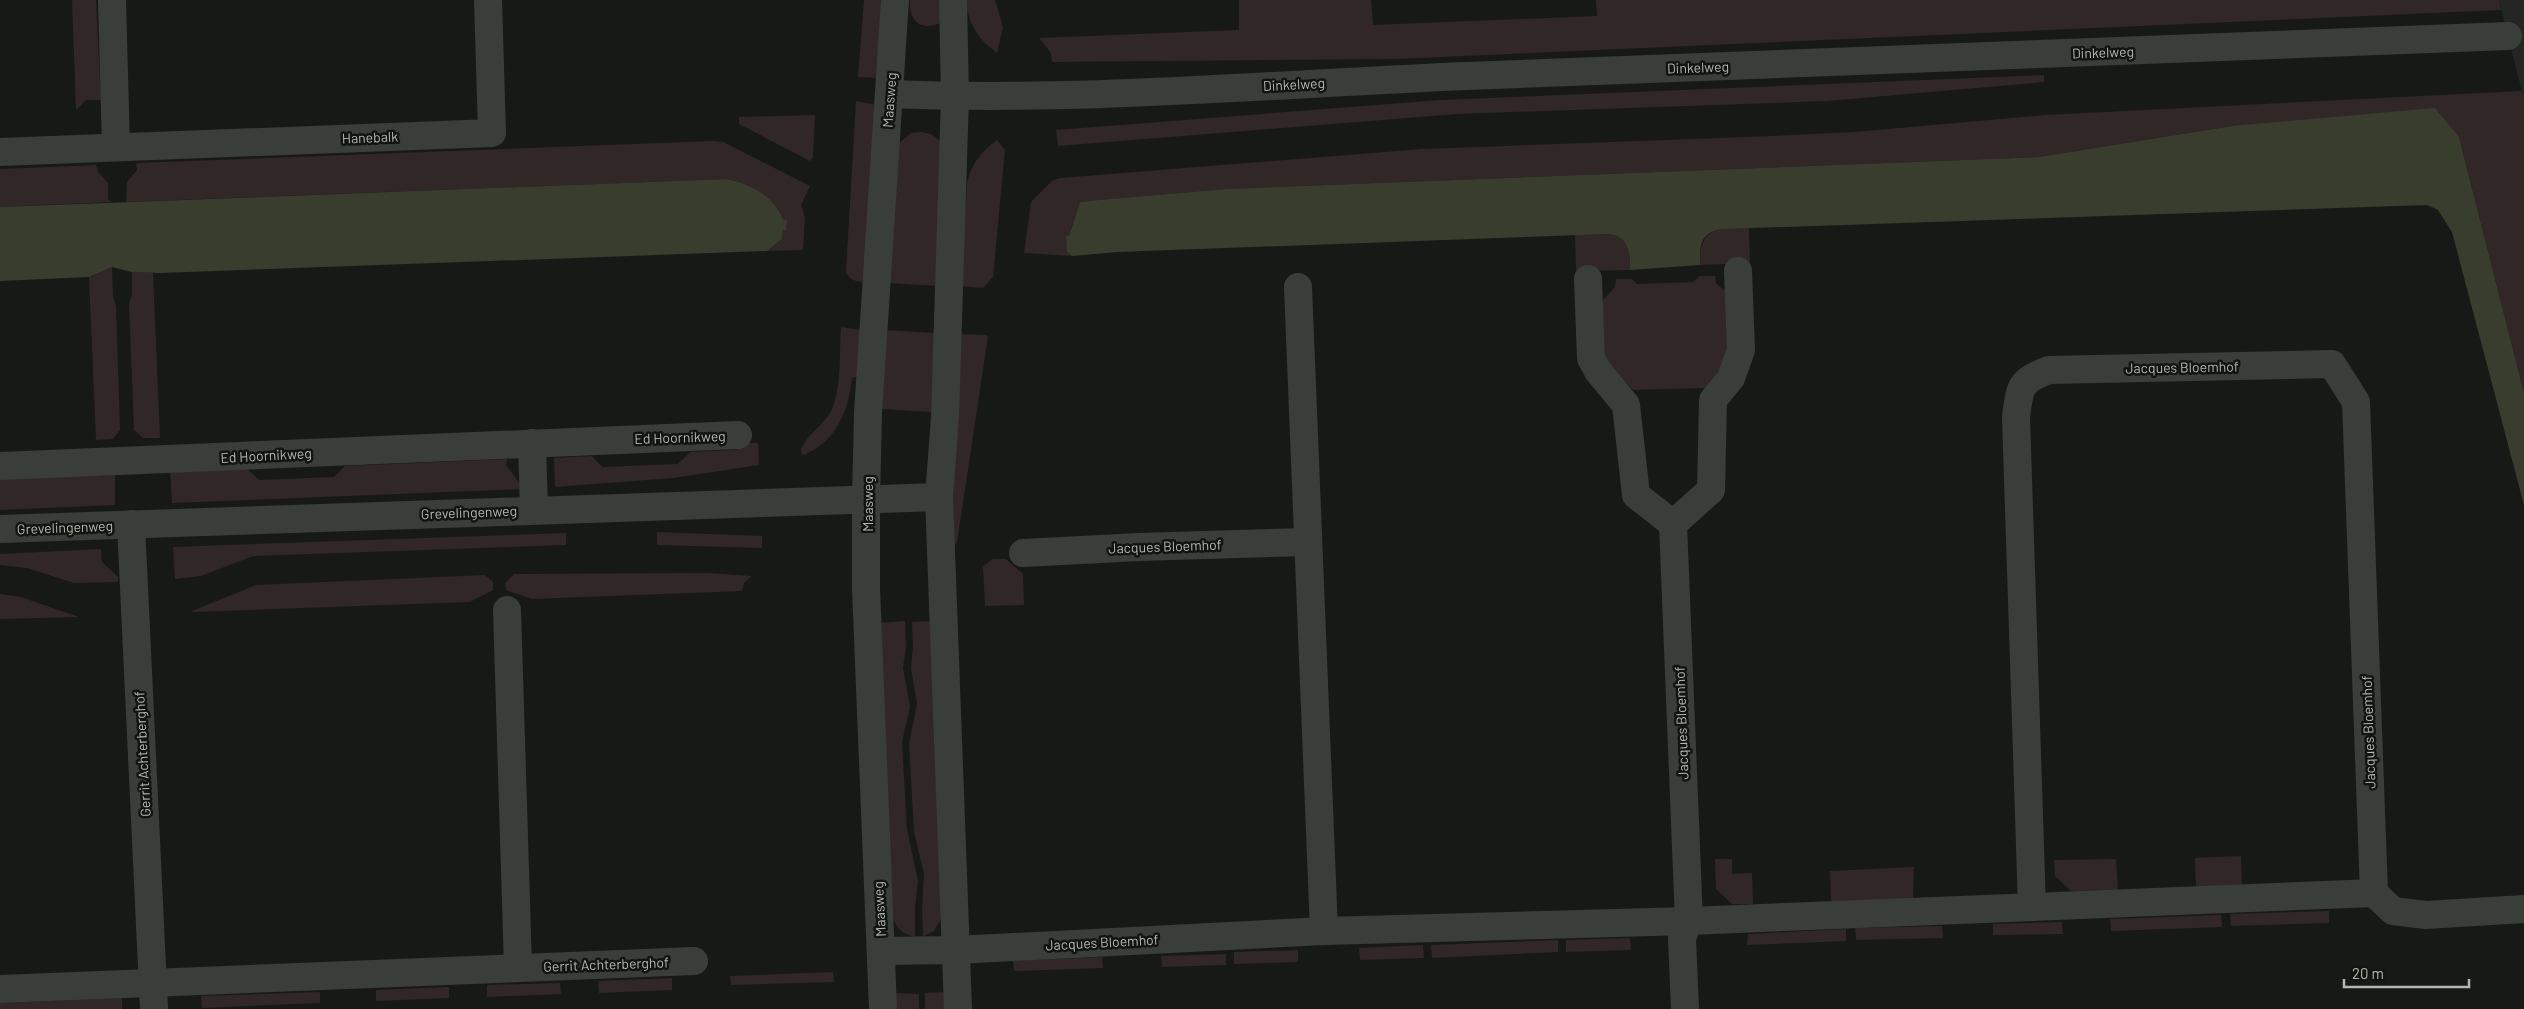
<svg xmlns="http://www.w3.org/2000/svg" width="2524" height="1009" font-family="Barlow,sans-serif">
<rect width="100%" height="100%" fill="#171917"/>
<polygon fill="#242623" points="2499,0 2524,0 2524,98 2517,72"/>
<g fill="#312727">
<polygon points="72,0 96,0 101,100 86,100 76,110"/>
<polygon points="864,0 885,0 878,78 858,77"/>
<path d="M910,0H942L940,23C921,32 908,20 910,0Z"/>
<path d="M966,0H995L1003,27L997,53C978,39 968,24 966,0Z"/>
<polygon points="1239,0 1371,0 1373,25 1597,16 1596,0 2499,0 2501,10 1395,59 1052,62 1051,53 1039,38 1239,30"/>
<polygon points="2044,75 2044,82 1827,101 1457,114 1058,146 1056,130 1440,100"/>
<polygon points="2522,91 2524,98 2524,393 2459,137 2232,126 2039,157 1226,189 1080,202 1069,236 1067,236 1067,252 1072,256 1024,253 1031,202 1052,181 1060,178 1422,149 1773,136 1854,132 2045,115"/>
<path d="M856,101L877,105L865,282C857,282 849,280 846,272Z"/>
<polygon points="815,115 813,157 810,161 739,124 739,117"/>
<polygon points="921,132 931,134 941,142 938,286 888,283 898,144 911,133"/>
<path d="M997,140L1005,150L993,277L983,288L960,286L967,183C971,164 981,152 997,140Z"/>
<path d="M713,141L723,142L810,186L801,205L805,217L803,250L767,251L782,239L783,230H786C778,201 757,185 727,179L126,202L127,182L137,170L136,163Z"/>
<polygon points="96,165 98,172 108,183 108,199 111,202 0,207 0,169"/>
<path d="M1749,228L1750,263L1700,265C1700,226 1716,229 1749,228Z"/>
<path d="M1608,234C1629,236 1630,252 1630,270L1576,271L1575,235Z"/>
<polygon points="112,267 113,297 116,306 120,430 113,439 96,440 89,277"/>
<polygon points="132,272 153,273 160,438 143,438 134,430 129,304 132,294"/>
<polygon points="1700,276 1715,276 1716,283 1726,292 1728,351 1724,364 1705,388 1633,390 1611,368 1605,355 1602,301 1615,287 1616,279 1632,279 1637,284 1693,282"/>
<path d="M841,327L860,330L857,377L852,378C849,410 836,443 803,455L801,452C802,438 825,425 832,409C842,385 839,353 841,327Z"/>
<polygon points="886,330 935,333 931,412 882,409"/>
<polygon points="957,334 986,335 988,337 957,542 954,546 952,545"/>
<polygon points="748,443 758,443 759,465 673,478 555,487 554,458 592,456 602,467 678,464 690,452 736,450"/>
<polygon points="507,459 506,465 524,489 172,503 170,472 247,469 259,480 334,477 345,466"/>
<polygon points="115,475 115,505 0,510 0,479"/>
<polygon points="657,532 762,536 762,548 657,545"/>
<polygon points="566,533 566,545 253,556 201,576 175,579 173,547"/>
<polygon points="101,549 102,562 118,577 118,582 74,583 27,568 0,565 0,554"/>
<polygon points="992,559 1006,559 1023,574 1024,605 985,606 983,567"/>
<polygon points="707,573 752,576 744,583 742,591 532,599 506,590 505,583 514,574"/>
<polygon points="485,575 493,582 493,590 470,602 193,612 192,611 256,585"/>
<polygon points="0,594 21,597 79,617 0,619"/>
<path d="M905,621L906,646L903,668L910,707L902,742L907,829L918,881L915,907V937C903,934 895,928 893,916L880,623Z"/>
<polygon points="931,621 942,917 934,931 923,937 922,908 924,874 914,832 909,744 917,704 911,668 913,646 912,622"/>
<polygon points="2241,856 2242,886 2196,887 2195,858"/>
<polygon points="1715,859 1732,859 1732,874 1752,873 1753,904 1732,904 1716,889"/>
<polygon points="2116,859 2118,890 2071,891 2055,876 2054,860"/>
<polygon points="1914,867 1913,899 1833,902 1831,900 1830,871"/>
<polygon points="2329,911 2329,923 2231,926 2230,914"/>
<polygon points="2221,915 2222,927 2111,931 2110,919"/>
<polygon points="2062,922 2063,934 1993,935 1993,924"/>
<polygon points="1942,926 1943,938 1856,940 1855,928"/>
<polygon points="1846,929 1846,941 1747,945 1748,934"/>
<polygon points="1630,938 1631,950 1566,952 1566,940"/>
<polygon points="1558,940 1558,952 1432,958 1431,945"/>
<polygon points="1423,945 1424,958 1360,960 1359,948"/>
<polygon points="1298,950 1298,962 1234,964 1234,952"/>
<polygon points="1226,954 1226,965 1162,967 1161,956"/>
<polygon points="1102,957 1103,968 1014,971 1013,961"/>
<polygon points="833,972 834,982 731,985 730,976"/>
<polygon points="672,978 672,990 599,993 598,981"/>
<polygon points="560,983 561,994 487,997 487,985"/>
<polygon points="449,987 449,998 376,1001 376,990"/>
<polygon points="320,992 320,1003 202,1008 201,996"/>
<polygon points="945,992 946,1009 925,1009 925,993"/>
<polygon points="896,993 919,994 919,1009 896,1009"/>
<polygon points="122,998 122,1009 0,1009 0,1003"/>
</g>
<g fill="#393d2d">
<path d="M2435,108L2459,137L2524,393V505L2452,232L2438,210L2427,205L1723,229C1700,232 1700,245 1700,265L1630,270C1630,252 1629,236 1608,234L1117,252L1072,256L1067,252L1066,236H1069L1080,202L1099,200L1226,189L2039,157L2232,126Z"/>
<path d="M727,179C751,184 774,196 783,220H787L786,230H783L782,239L767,251L160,273L132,272L112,267L89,277L0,281V207Z"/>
</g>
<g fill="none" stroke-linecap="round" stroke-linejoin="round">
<g stroke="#3a3e38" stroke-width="28">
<polyline points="112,0 116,147"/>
<polyline points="953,0 955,96 945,417 939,497 958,1009"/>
<path d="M889,94C1081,102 1274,84 1467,76C1814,63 2161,50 2508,36"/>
<polyline points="0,152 492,133 488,0"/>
<polyline points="1588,279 1591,358 1598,371 1626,405 1636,495 1673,524 1711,490 1713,400 1731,378 1741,350 1738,271"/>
<polyline points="1298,287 1324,931"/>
<polyline points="532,443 534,510"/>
<polyline points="0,466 738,435"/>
<polyline points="131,524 154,1009"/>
<polyline points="1673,524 1689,921 1682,938 1685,1009"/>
<polyline points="0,529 939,497"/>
<polyline points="1023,553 1139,547 1307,542"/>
<polyline points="507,610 518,967"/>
<path d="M2032,907L2016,417C2020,387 2019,381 2049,370L2332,364L2356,402L2374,893"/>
<polyline points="881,951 956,950 1324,931 1689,921 2374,893 2393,911 2426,915 2524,909"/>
<polyline points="0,989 694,961"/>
<polyline points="883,1009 866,588 866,500 868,413 895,0"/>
</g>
</g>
<g text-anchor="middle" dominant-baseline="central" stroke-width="5" stroke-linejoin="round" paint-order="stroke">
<g font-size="14" fill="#b1b9aa" stroke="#121412">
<text transform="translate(2103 52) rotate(-2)">Dinkelweg</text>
<text transform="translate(1698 67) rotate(-2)">Dinkelweg</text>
<text transform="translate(1294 84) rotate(-3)">Dinkelweg</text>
<text transform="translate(889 100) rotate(-86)">Maasweg</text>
<text transform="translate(370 137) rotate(-2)">Hanebalk</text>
<text transform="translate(2182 367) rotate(-1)">Jacques Bloemhof</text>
<text transform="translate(680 437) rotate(-2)">Ed Hoornikweg</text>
<text transform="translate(266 455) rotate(-3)">Ed Hoornikweg</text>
<text transform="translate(867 504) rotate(-90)">Maasweg</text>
<text transform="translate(469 512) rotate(-2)">Grevelingenweg</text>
<text transform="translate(65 527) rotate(-2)">Grevelingenweg</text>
<text transform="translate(1165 546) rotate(-2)">Jacques Bloemhof</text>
<text transform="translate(1681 723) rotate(-92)">Jacques Bloemhof</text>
<text transform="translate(2368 732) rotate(-92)">Jacques Bloemhof</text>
<text transform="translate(142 754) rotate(-93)">Gerrit Achterberghof</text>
<text transform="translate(879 909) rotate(-93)">Maasweg</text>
<text transform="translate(1102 942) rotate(-3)">Jacques Bloemhof</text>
<text transform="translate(606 964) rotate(-2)">Gerrit Achterberghof</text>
</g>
</g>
<path d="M2344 979v8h125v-8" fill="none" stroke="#b1b9aa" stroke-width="2.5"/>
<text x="2352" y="979" font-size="15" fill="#b1b9aa" stroke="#121412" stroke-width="4" paint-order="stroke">20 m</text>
</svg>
